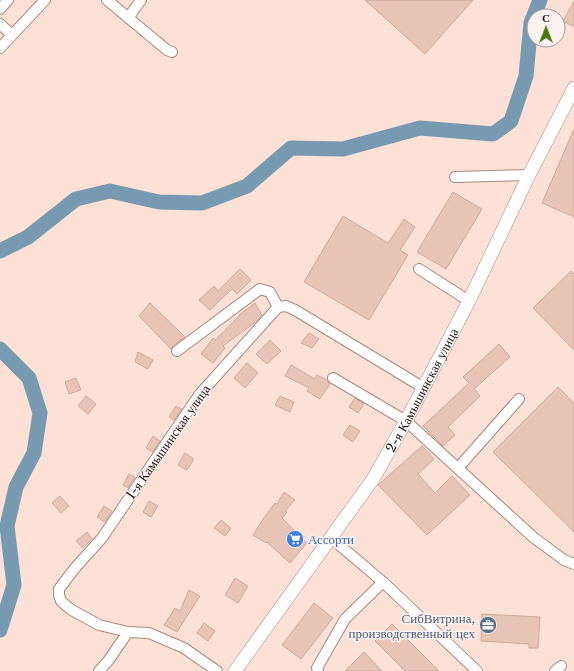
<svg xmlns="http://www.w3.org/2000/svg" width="574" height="671" font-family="'Libre Baskerville',serif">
<rect width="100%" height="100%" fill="#fee1d6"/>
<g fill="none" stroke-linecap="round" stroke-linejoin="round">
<g stroke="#779ab0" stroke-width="15">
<polyline points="0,251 28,237 76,199 110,191 159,202 202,203 247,186 291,148 343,149 420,128 493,134 511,121 526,76 531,23 540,0"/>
<polyline points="0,349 29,378 40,413 34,453 16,487 7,526 14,585 0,630"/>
</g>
</g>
<g fill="#e7c4b6" stroke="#ccaa9d">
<polygon points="365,0 473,0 425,54"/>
<polygon points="574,1 574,27 563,21"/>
<polygon points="574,129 574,217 542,203"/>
<polygon points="453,192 482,209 446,269 417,252"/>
<polygon points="343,216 388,243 404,219 415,227 400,250 408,255 369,320 304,282"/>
<polygon points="240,269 251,280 237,294 232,289 210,310 199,300 214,286 218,291"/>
<polygon points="571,271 574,274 574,350 533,308"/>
<polygon points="150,303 185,337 173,346 171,349 139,316"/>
<polygon points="255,303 262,315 257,321 223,346 225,348 213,363 201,354 213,338 215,340 239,316 239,315"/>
<polygon points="309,333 319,339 312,348 301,343"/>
<polygon points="270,340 281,351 267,364 256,354"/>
<polygon points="499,344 510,357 474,389 480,396 448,427 455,435 443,446 423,426 469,383 463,377"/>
<polygon points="138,352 153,360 148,369 135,362"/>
<polygon points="247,363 258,373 245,388 234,378"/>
<polygon points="291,365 315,379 317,375 327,380 330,384 320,399 307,391 309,388 285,376"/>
<polygon points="76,378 81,390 69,394 65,382"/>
<polygon points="558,387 574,403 574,532 493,452"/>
<polygon points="86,396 96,404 88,414 78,406"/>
<polygon points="280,396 294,402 290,412 275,405"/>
<polygon points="355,398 364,404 358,413 349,407"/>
<polygon points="176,406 182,409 174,420 169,417"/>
<polygon points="350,425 360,431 353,442 343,435"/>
<polygon points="153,436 160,441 153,452 146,448"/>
<polygon points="422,446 434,459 418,474 435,493 452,476 470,495 427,535 378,485"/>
<polygon points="185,453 194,459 187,470 178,465"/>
<polygon points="129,474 135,477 128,488 123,485"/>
<polygon points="284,492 295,500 285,511 287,512 282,518 307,543 290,563 267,542 266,543 253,535 263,519 275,503 277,504"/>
<polygon points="60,496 69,506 61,513 52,503"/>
<polygon points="149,501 158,506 151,517 143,512"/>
<polygon points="104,506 112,511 105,522 97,517"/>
<polygon points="221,520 231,528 225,536 214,528"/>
<polygon points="87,532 92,539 83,548 76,541"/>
<polygon points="235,578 248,586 238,603 225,595"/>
<polygon points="189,590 200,596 177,632 164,625 175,608 180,611"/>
<polygon points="314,603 333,618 301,659 282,645"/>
<polygon points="482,614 540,617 538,648 529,648 529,644 481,641"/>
<polygon points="204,623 215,631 208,641 197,633"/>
<polygon points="392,624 439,671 405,671 375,641"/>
<polygon points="364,652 382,671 345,671"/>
</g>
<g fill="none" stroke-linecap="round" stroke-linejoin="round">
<defs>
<g id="minor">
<polyline points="107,0 167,50 172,52"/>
<polyline points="0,9 8,0"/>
<polyline points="128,18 141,0"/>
<polyline points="0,24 12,35"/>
<polyline points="0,48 45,0"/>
<polyline points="455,177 529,175"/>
<polyline points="419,269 469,301"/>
<polyline points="177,351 260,289 270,292 278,307"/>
<polyline points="333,378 406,421 533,537 564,560 574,564"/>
<polyline points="458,468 519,399"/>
<polyline points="331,538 383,582 477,671"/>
<polyline points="99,671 108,661 128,632"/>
<polyline points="217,671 184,648 149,633 128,632 99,625 70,609 61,601 59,595 59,589 75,568 102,538 199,395 278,307 286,306 295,310 424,388"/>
<polyline points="318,671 317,668 345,619 383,582"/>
<polyline points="555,671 561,666"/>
</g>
<g id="major">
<path id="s1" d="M235,671L373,479L406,421L469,301L529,175L574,88"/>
</g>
</defs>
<use href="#minor" stroke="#a9887b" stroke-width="12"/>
<use href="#major" stroke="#a9887b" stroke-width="14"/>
<use href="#minor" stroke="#fff" stroke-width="10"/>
<use href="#major" stroke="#fff" stroke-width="13"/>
</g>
<defs>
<symbol id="supermarket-disc" viewBox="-11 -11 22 22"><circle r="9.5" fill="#3f7fe0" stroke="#fbf3f1"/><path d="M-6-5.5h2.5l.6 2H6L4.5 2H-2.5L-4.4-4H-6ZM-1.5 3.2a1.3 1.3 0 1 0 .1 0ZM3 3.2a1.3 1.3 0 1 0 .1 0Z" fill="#fff"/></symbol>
<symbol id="office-disc" viewBox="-11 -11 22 22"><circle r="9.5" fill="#5c6f8a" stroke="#fbf3f1"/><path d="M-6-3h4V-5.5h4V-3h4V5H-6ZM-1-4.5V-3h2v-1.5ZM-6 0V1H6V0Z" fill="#fff"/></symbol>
</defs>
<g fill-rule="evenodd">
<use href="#supermarket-disc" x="285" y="529" width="20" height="20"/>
<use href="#office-disc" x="478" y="615" width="20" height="20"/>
</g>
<g text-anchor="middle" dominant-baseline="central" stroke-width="3" stroke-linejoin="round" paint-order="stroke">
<g font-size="13" fill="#1e120d" stroke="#fbf3f1">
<text stroke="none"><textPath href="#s1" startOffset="338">2-я Камышинская улица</textPath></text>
<text transform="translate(168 442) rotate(-55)">1-я Камышинская улица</text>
</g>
<g font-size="13" fill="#366cbe" stroke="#fbf3f1" text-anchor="start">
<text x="308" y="539">Ассорти</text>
</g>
<g font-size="13" fill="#4e5e75" stroke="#fbf3f1" text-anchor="end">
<text x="475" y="618">СибВитрина,<tspan x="475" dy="15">производственный цех</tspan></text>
</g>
</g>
<g transform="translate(546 28)"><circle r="19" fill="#fbf3f1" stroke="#a39996"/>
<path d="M0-3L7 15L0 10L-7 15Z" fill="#4b7c07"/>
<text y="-6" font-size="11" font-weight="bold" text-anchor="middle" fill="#1e120d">С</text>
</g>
</svg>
